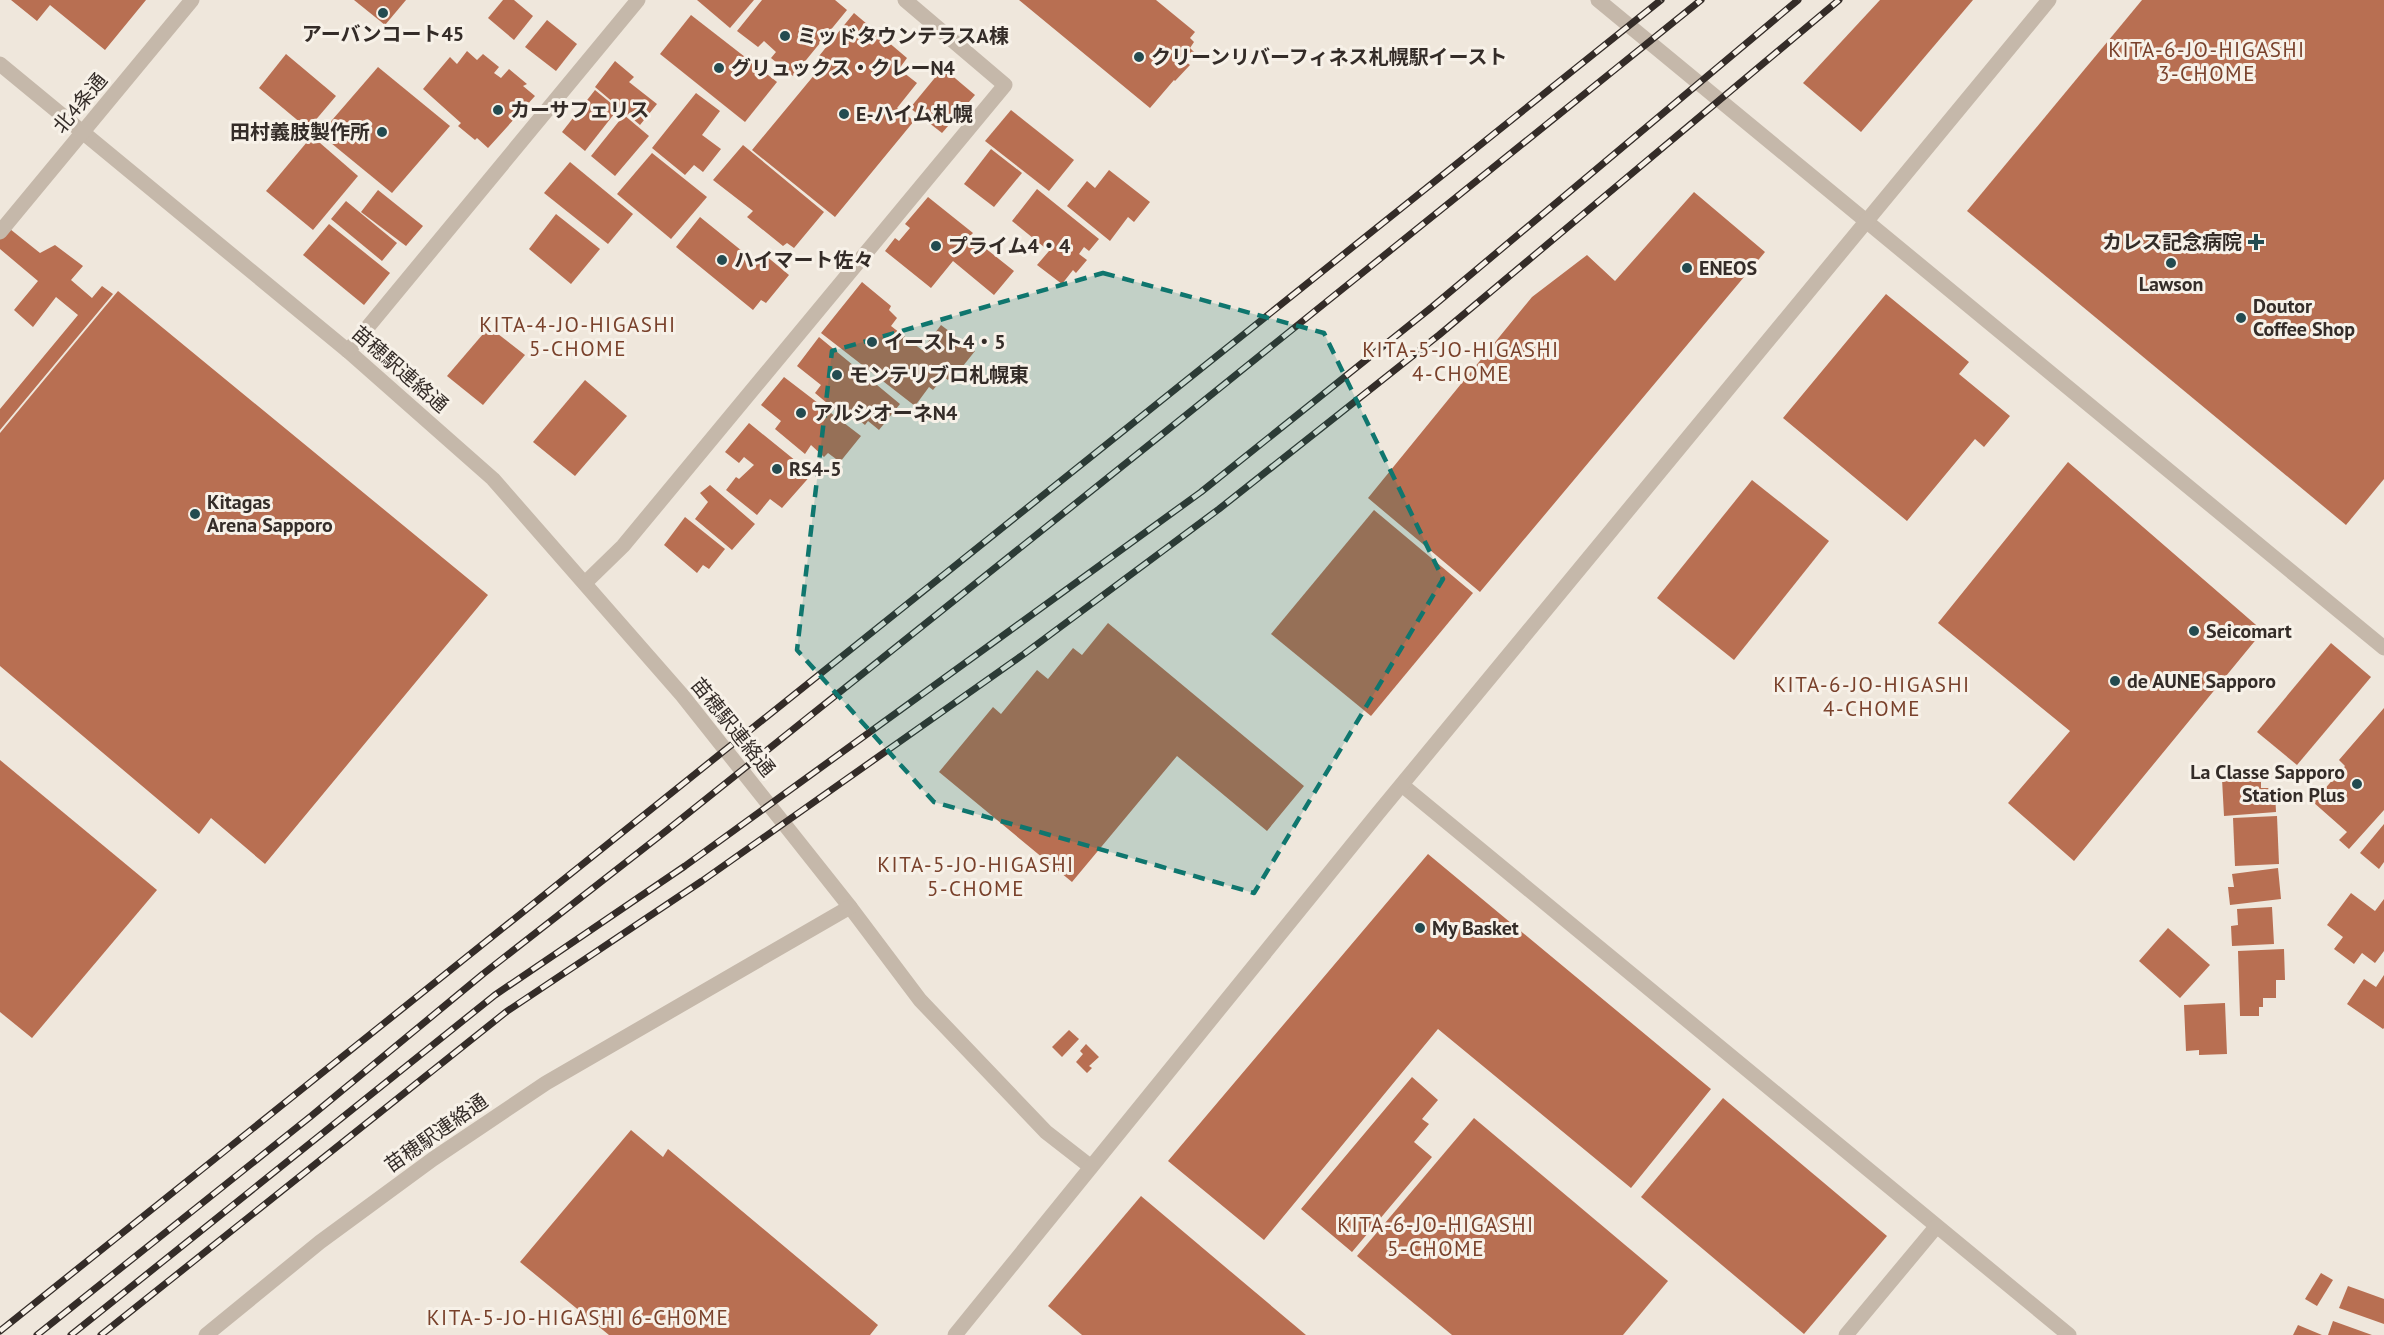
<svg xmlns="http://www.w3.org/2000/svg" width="2384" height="1335" font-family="'PT Sans','Noto Sans JP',sans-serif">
<rect width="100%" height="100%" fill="#efe7dc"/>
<g fill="#b86f52">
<polygon points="11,0 146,0 105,50 50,5 37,21"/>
<polygon points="354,0 406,0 385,25"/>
<polygon points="503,0 514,0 533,16 514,40 488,18"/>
<polygon points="697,0 754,0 730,28"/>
<polygon points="762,0 835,0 847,10 793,76 771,58 776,52 764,41 758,47 737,31"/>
<polygon points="1019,0 1156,0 1195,32 1190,38 1194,42 1190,48 1194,52 1186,62 1190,65 1175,81 1174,80 1150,108"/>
<polygon points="1880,0 1973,0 1861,132 1803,83"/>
<polygon points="2142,0 2384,0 2384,479 2346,525 1967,211"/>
<polygon points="854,13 907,58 899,69 917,83 897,108 914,121 835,217 752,150 825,62 819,56"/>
<polygon points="691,15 777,82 745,122 660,54"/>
<polygon points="547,20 577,44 556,71 525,47"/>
<polygon points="467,51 477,60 483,54 499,67 494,73 501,78 509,69 527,84 523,86 535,96 488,148 477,138 475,140 458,126 461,123 423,89 450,57 457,64"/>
<polygon points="286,54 336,96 308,129 259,88"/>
<polygon points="615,61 634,77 629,82 657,104 640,125 595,87"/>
<polygon points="378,67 450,126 392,193 320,134"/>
<polygon points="943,68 975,95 942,133 910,108"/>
<polygon points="595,90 618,109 585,151 562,132"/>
<polygon points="696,93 720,111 702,135 721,149 703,172 694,165 685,175 652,148"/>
<polygon points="1011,110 1074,160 1049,191 985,141"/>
<polygon points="624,115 649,136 615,176 591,156"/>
<polygon points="312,136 358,176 313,230 266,191"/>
<polygon points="743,145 824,212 794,248 787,243 783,246 747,217 753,211 713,180"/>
<polygon points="991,149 1022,173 994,207 964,184"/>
<polygon points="652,153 707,197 671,239 617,194"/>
<polygon points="570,162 633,214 608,244 544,193"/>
<polygon points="1109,170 1150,202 1134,222 1128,217 1110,241 1067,206 1087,181 1095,188"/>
<polygon points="1037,189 1099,239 1089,251 1084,247 1079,254 1087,260 1076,273 1073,270 1062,284 1037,265 1049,251 1012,221"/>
<polygon points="378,190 423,226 406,246 361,212"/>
<polygon points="1694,192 1765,252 1480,592 1368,498 1532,297 1587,255 1615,281"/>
<polygon points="928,197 973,233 970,236 1014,271 994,295 953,261 931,288 885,251 895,238 899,241 910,228 905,224"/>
<polygon points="346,201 397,243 382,261 331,219"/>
<polygon points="556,214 600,249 571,284 529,249"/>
<polygon points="700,217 758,264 765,255 789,275 766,303 761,300 753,310 676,247"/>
<polygon points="0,221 40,253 55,245 83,266 71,280 92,298 102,286 113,294 0,430 0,409 78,315 56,297 33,327 14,310 38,281 0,249"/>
<polygon points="329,224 390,273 364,305 303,255"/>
<polygon points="862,282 891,306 889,310 897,318 891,326 922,350 941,325 975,351 959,371 956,370 948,380 944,377 933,390 929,387 915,406 821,333"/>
<polygon points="118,291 488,595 265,864 211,818 199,834 0,666 0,433"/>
<polygon points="1886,294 1969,362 1959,374 2010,416 1984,447 1975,439 1907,521 1783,418"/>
<polygon points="489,327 525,355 483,405 447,376"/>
<polygon points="819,337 900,404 879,430 868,421 865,425 850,413 846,419 815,393 821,385 797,366"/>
<polygon points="784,377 861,436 840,462 828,453 824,457 811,445 805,454 775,429 781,421 761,405"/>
<polygon points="585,380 627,416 575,476 533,442"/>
<polygon points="749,423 812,474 782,508 770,499 757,515 726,490 736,477 739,479 754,465 744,457 739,463 725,452"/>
<polygon points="2068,462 2263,631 2074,861 2008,803 2070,731 1938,623"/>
<polygon points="1752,480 1829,541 1734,660 1657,598"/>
<polygon points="710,485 755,524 732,550 695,519 708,502 700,493"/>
<polygon points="1374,510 1473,593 1371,716 1271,634"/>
<polygon points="685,517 725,549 709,569 703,565 697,573 664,545"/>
<polygon points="1108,623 1304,786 1267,831 1177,756 1072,882 939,772 993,707 1001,714 1037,670 1048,679 1073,648 1082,655"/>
<polygon points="2331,643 2371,677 2297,765 2257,732"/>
<polygon points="2384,708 2384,810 2349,849 2339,840 2347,832 2313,802 2345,766 2339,760"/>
<polygon points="0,760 157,890 32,1038 0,1012"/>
<polygon points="2246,767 2247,774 2255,773 2256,782 2261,782 2261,788 2268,788 2275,792 2276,812 2224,816 2222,779 2226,779 2225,769"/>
<polygon points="2277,816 2279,864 2235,866 2233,818"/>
<polygon points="2384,824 2384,862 2379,869 2360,853"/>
<polygon points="1428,854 1711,1089 1631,1188 1438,1029 1264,1240 1168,1161"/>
<polygon points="2278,868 2281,899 2230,905 2228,887 2234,887 2232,874"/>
<polygon points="2351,893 2375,911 2384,899 2384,951 2375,963 2362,953 2354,964 2334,949 2343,937 2327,925"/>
<polygon points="2272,907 2274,944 2232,946 2231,926 2238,925 2237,909"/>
<polygon points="2168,928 2210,965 2180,998 2139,961"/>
<polygon points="2284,949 2285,980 2276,980 2276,998 2263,998 2263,1007 2259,1007 2259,1016 2240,1016 2238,951"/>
<polygon points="2384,975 2384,1028 2383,1029 2347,1004 2364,979 2376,987"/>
<polygon points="2225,1003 2227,1054 2199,1055 2199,1050 2186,1051 2184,1005"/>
<polygon points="1069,1030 1079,1039 1062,1057 1052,1047"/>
<polygon points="1086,1044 1099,1057 1089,1066 1092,1068 1087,1073 1076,1062 1083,1054 1080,1051"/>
<polygon points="1412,1077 1438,1100 1422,1119 1429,1124 1414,1142 1432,1157 1352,1252 1301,1209"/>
<polygon points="1723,1098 1887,1236 1804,1334 1641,1197"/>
<polygon points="1474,1118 1668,1281 1623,1335 1452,1335 1357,1256"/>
<polygon points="631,1130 663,1157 668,1149 878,1325 870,1335 609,1335 520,1262"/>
<polygon points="1141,1196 1306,1335 1082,1335 1048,1306"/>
<polygon points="2321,1273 2333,1280 2317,1306 2305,1299"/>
<polygon points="2348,1286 2384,1299 2384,1324 2339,1308"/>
<polygon points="2333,1321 2372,1335 2328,1335"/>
<polygon points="2298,1325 2322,1335 2293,1335"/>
</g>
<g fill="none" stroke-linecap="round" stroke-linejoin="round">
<g stroke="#c5b8aa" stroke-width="15">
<polyline points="1598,0 2384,648"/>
<polyline points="0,64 348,351 493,479 682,695 850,907 920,1000 1046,1132 1091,1167"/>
<polyline points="0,232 192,0"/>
<polyline points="348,351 638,0"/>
<polyline points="585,583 623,546 1005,85 905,0"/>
<polyline points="1402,785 2069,1335"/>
<polyline points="206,1335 320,1242 433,1159 546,1083 850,907"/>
<polyline points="955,1335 1379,812 2049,0"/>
<polyline points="1846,1335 1936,1227"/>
</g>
<defs>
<g id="rail">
<polyline points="0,1331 1661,0"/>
<polyline points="37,1335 310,1117 483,974 666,831 1165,432 1701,0"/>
<polyline points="71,1335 495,995 685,866 1201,492 1432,307 1798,0"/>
<polyline points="101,1335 506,1012 702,881 1024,654 1219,509 1439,335 1839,0"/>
</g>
</defs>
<use href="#rail" stroke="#342c28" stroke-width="7"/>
<use href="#rail" stroke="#f7f1e8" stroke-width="4.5" stroke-dasharray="14" stroke-linecap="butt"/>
</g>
<path fill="#0f766e" fill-opacity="0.2" stroke="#0f766e" stroke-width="4.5" stroke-dasharray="12 8" stroke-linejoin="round" d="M1103,273L1324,333L1443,579L1254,893L934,802L797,650L832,351Z"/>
<g fill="#234b50" stroke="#f7f1e8" stroke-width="2">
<circle cx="383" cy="13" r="6"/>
<circle cx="785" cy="36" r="6"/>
<circle cx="1139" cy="57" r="6"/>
<circle cx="719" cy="68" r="6"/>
<circle cx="498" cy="110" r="6"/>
<circle cx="844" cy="114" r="6"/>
<circle cx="382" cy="132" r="6"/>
<path d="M2253 233h6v6h6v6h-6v6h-6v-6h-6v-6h6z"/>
<circle cx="936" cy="246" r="6"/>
<circle cx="722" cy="260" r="6"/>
<circle cx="2171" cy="263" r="6"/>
<circle cx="1687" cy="268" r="6"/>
<circle cx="2241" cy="318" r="6"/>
<circle cx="872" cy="342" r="6"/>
<circle cx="837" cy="375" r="6"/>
<circle cx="801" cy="413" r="6"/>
<circle cx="777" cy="469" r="6"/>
<circle cx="195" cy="514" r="6"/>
<circle cx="2194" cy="631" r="6"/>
<circle cx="2115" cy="681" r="6"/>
<circle cx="2357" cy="784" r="6"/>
<circle cx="1420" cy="928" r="6"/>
</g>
<g text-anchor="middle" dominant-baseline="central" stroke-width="6" stroke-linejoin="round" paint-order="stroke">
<g font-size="20" font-weight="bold" fill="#342c28" stroke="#f7f1e8" text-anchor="start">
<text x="383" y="34" text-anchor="middle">アーバンコート45</text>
<text x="797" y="36">ミッドタウンテラスA棟</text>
<text x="1151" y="57">クリーンリバーフィネス札幌駅イースト</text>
<text x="731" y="68">グリュックス・クレーN4</text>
<text x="510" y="110">カーサフェリス</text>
<text x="856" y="114">E-ハイム札幌</text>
<text x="370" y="132" text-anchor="end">田村義肢製作所</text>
<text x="2242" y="242" text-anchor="end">カレス記念病院</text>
<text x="948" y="246">プライム4・4</text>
<text x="734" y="260">ハイマート佐々</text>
<text x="1699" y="268">ENEOS</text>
<text x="2171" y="284" text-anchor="middle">Lawson</text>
<text x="2253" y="306">Doutor<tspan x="2253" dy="23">Coffee Shop</tspan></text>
<text x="884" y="342">イースト4・5</text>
<text x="849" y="375">モンテリブロ札幌東</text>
<text x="813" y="413">アルシオーネN4</text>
<text x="789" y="469">RS4-5</text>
<text x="207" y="502">Kitagas<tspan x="207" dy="23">Arena Sapporo</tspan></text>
<text x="2206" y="631">Seicomart</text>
<text x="2127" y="681">de AUNE Sapporo</text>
<text x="2345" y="772" text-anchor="end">La Classe Sapporo<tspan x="2345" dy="23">Station Plus</tspan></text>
<text x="1432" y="928">My Basket</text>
</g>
<g font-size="20" fill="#342c28" stroke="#f7f1e8">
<text transform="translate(80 103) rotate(-50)">北4条通</text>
<text transform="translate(400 369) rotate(41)">苗穂駅連絡通</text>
<text transform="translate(733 727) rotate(51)">苗穂駅連絡通</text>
<text transform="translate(436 1133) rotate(-35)">苗穂駅連絡通</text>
</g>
<g font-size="21" letter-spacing="1.5" fill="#79412b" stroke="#f7f1e8">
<text x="2207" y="49">KITA-6-JO-HIGASHI<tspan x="2207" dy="24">3-CHOME</tspan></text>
<text x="578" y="324">KITA-4-JO-HIGASHI<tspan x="578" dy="24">5-CHOME</tspan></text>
<text x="1461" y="349">KITA-5-JO-HIGASHI<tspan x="1461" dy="24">4-CHOME</tspan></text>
<text x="1872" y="684">KITA-6-JO-HIGASHI<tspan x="1872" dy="24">4-CHOME</tspan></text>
<text x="976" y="864">KITA-5-JO-HIGASHI<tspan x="976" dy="24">5-CHOME</tspan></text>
<text x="1436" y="1224">KITA-6-JO-HIGASHI<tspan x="1436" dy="24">5-CHOME</tspan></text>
<text x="578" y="1317">KITA-5-JO-HIGASHI 6-CHOME</text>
</g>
</g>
</svg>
